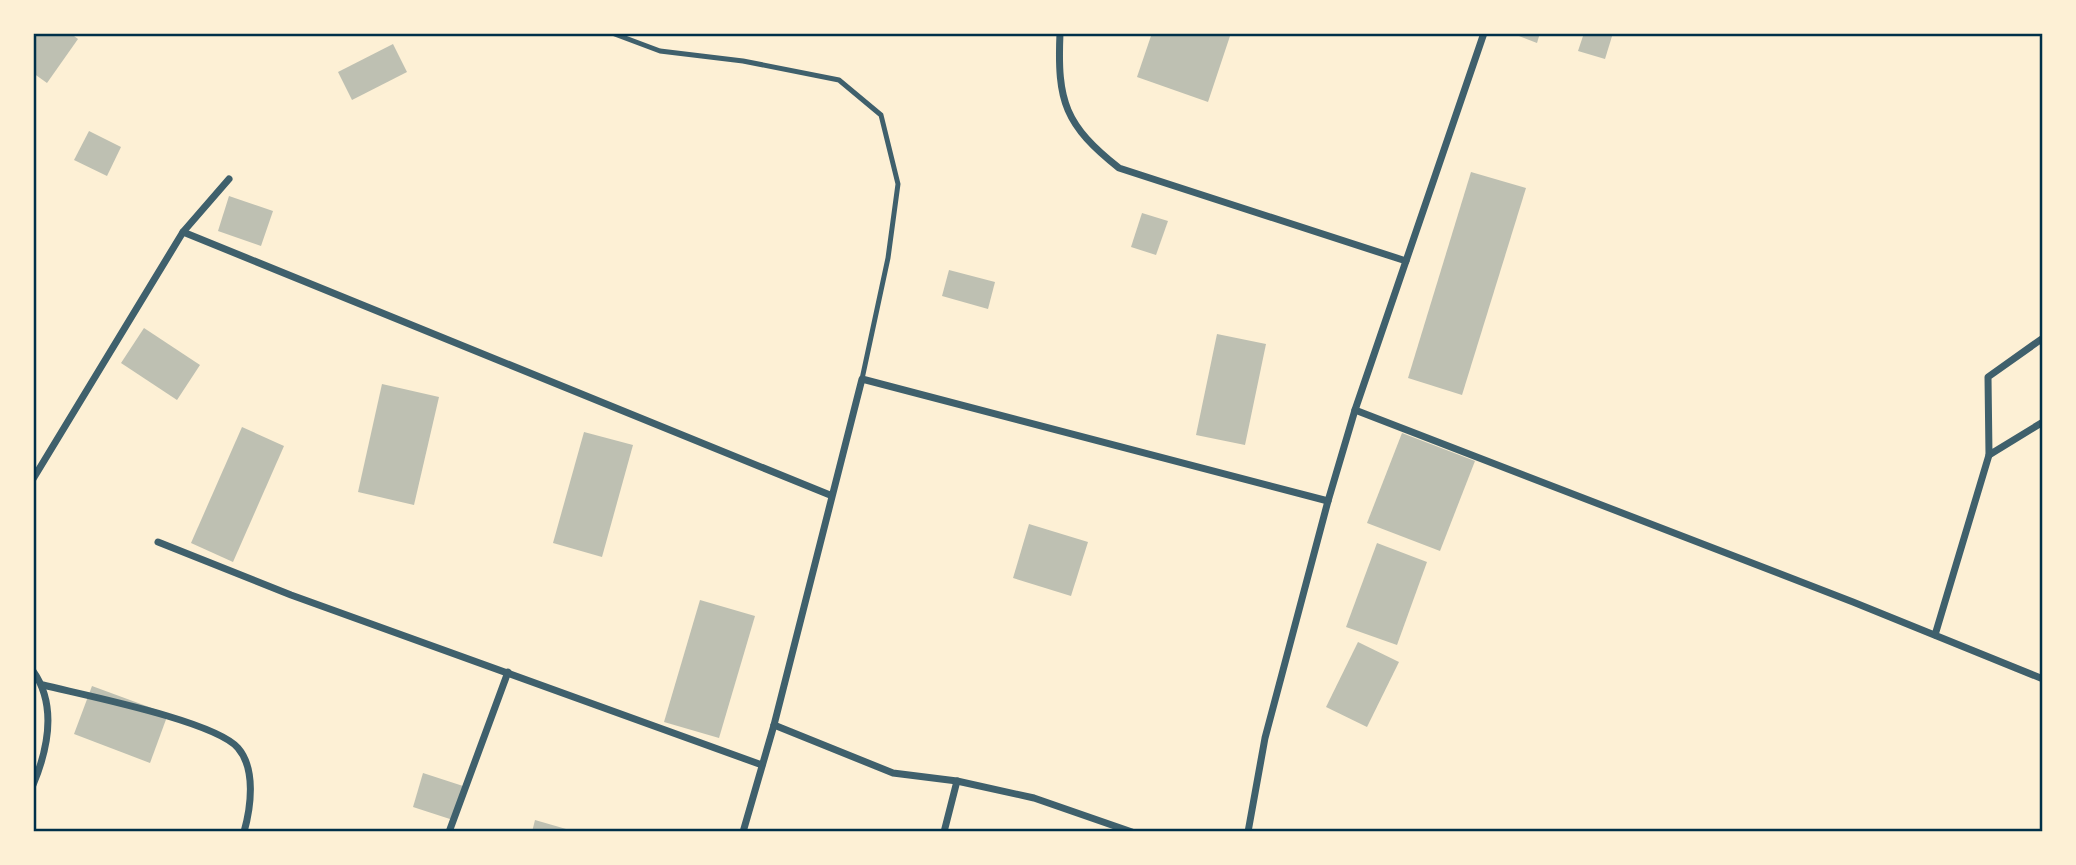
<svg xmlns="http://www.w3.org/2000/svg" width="2076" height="865" font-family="'Archivo Narrow',sans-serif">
<rect width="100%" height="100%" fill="#fdf0d5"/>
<g fill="#bec0b2">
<polygon points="33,33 70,33 78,39 47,83 33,73"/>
<polygon points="1152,33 1231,33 1208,102 1137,77"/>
<polygon points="1511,33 1540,33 1537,43"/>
<polygon points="1584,33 1613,33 1605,59 1578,51"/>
<polygon points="393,44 407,72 352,100 338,72"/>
<polygon points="89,131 121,147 107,176 74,160"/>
<polygon points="1471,172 1526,188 1462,395 1408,378"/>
<polygon points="229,196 273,211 261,246 218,231"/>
<polygon points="1142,213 1168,221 1156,255 1131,247"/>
<polygon points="949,270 995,282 988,309 942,296"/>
<polygon points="144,328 200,365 177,400 121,363"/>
<polygon points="1217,334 1266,344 1245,445 1196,435"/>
<polygon points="382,384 439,397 414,505 358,492"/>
<polygon points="242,427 284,446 233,562 191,543"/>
<polygon points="584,432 633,445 602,557 553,543"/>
<polygon points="1402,433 1475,461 1440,551 1367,523"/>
<polygon points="1029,524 1088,542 1071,596 1013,578"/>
<polygon points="1377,543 1427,562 1397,645 1346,627"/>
<polygon points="700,600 755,616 719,738 664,722"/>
<polygon points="1358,642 1399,662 1367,727 1326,707"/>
<polygon points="92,686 168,714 150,763 74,734"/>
<polygon points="423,773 463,786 453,820 413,807"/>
<polygon points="535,820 573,831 573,832 532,832"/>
</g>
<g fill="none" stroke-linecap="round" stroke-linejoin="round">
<polyline stroke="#3f606c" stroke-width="5" points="612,33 660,51 743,61 839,80 881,115 898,184 888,258 862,379"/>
<g stroke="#3f606c" stroke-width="7">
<path d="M1060,33C1057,102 1065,125 1119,168L1406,261"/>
<polyline points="183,232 830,495"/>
<polyline points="2043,338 1988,377 1989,455 2043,422"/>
<polyline points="1355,410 1853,602 2043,679"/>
<polyline points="33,479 183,232 229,179"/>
<polyline points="158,542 291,595 762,765"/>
<polyline points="1935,635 1989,455"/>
<path d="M33,671C57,705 48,749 33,785"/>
<path d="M43,685C83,695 215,721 238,748C256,769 251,807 244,832"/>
<polyline points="774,725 893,773 957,781 1034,798 1132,832"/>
<polyline points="449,832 508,672"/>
<polyline points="743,832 774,725 862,379 1328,501 1355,410 1484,33"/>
<polyline points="944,832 957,781"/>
<polyline points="1248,832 1265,738 1328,501"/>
</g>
</g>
<rect width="2076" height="865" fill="none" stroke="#fdf0d5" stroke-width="70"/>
<rect x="35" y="35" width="2006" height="795" fill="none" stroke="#003049" stroke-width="2.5"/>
</svg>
